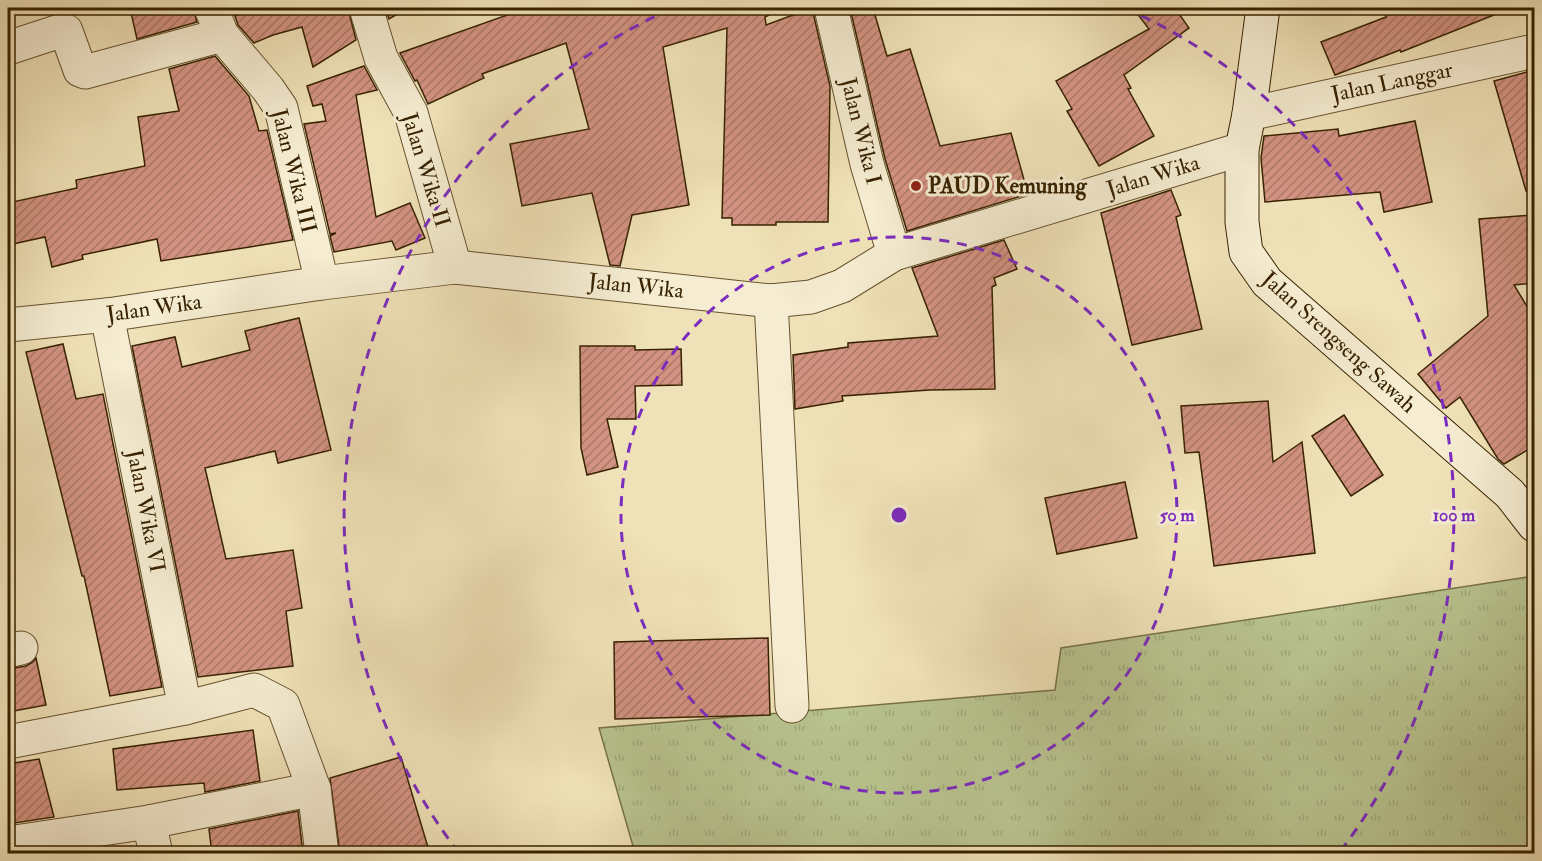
<svg xmlns="http://www.w3.org/2000/svg" width="1542" height="861" font-family="'IM FELL Double Pica',serif">
<defs>
<pattern id="grass-tufts" width="24" height="20" patternUnits="userSpaceOnUse" patternTransform="scale(1.5)"><rect width="24" height="20" fill="#b8c38f"/><path d="M3 7l-1-3M5 7V3M7 7l1-3M15 17l-1-3M17 17v-4M19 17l1-3" fill="none" stroke="#9fa77a"/></pattern>
<pattern id="building-hatch" width="6" height="6" patternUnits="userSpaceOnUse" patternTransform="scale(1.5)"><rect width="6" height="6" fill="#d39382"/><path d="M-1 1l2-2M0 6l6-6M5 7l2-2" fill="none" stroke="#ac7868"/></pattern>
</defs>
<rect width="100%" height="100%" fill="#f0e2b8"/>
<filter id="stains"><feTurbulence type="fractalNoise" baseFrequency=".00333" numOctaves="4"/><feColorMatrix values="0 0 0 0 .2 0 0 0 0 .09 0 0 0 0 .02 0 0 0 .5 -.17"/></filter>
<radialGradient id="worn" r=".72"><stop offset=".6" stop-color="#630" stop-opacity="0"/><stop offset="1" stop-color="#630" stop-opacity=".3"/></radialGradient>
<polygon fill="url(#grass-tufts)" stroke="#787248" stroke-width="1.5" points="1528,577 1534,589 1534,853 635,853 599,728 1055,690 1061,648"/>
<g fill="url(#building-hatch)" stroke="#372200" stroke-width="1.5">
<polygon points="130,8 193,8 197,22 137,39"/>
<polygon points="255,8 348,8 356,40 313,67 302,27 273,35 254,43 238,25 235,16"/>
<polygon points="385,8 408,8 389,19"/>
<polygon points="527,8 768,8 769,15 765,17 766,25 812,8 830,86 828,222 776,222 776,225 732,225 732,218 722,218 727,28 663,47 689,205 632,215 620,266 610,265 592,193 522,206 510,144 589,129 566,43 482,74 484,78 428,104 417,80 415,81 400,53"/>
<polygon points="850,8 873,8 887,56 910,49 940,146 1011,133 1028,194 907,231 885,159"/>
<polygon points="1133,8 1175,8 1189,28 1124,75 1131,88 1128,89 1154,136 1099,166 1067,111 1072,109 1056,81 1149,29"/>
<polygon points="1383,8 1509,8 1509,9 1401,52 1400,50 1335,75 1321,42 1386,17"/>
<polygon points="215,56 249,96 259,131 267,130 293,240 161,261 157,239 82,255 83,259 52,267 45,237 8,245 8,203 77,188 76,180 145,166 138,117 179,111 169,69"/>
<polygon points="364,66 377,90 356,95 376,217 410,203 425,238 396,250 392,241 334,252 330,236 336,233 330,234 304,124 326,121 322,104 313,106 307,86"/>
<polygon points="1534,70 1534,190 1526,191 1494,81"/>
<polygon points="1415,121 1432,202 1384,212 1380,192 1265,202 1261,158 1264,136 1338,129 1339,136"/>
<polygon points="1171,190 1181,215 1176,217 1202,329 1132,345 1101,213"/>
<polygon points="1534,215 1534,283 1514,285 1534,318 1534,446 1504,464 1498,459 1460,397 1446,408 1418,374 1488,316 1479,219"/>
<polygon points="1004,240 1017,269 994,278 996,285 992,287 995,389 930,390 842,396 843,401 795,409 793,355 848,347 848,343 938,336 912,268"/>
<polygon points="299,318 331,450 278,463 275,451 205,468 226,559 293,550 302,608 286,611 293,666 198,677 132,346 175,337 182,367 250,350 245,331"/>
<polygon points="63,344 76,399 103,394 162,687 110,696 84,576 82,576 26,352"/>
<polygon points="580,346 635,346 635,350 681,349 682,385 635,386 636,419 607,419 618,467 587,475 581,448"/>
<polygon points="1268,401 1273,462 1302,442 1315,553 1214,566 1199,452 1185,453 1181,406"/>
<polygon points="1344,415 1383,475 1351,496 1312,436"/>
<polygon points="1125,482 1137,538 1057,554 1045,498"/>
<polygon points="768,638 770,715 615,719 614,642"/>
<polygon points="36,658 46,705 8,712 8,669 26,666 33,662"/>
<polygon points="253,730 260,781 205,792 204,783 117,790 113,749"/>
<polygon points="401,757 430,854 340,854 330,778"/>
<polygon points="39,759 54,817 8,824 8,764"/>
<polygon points="298,811 303,854 212,854 209,829"/>
</g>
<g fill="none" stroke-linecap="round" stroke-linejoin="round">
<defs>
<g id="street">
<polyline points="211,8 222,35 268,89 281,108 322,283"/>
<polyline points="366,8 381,58 411,113 455,267"/>
<polyline points="831,8 867,164 894,254"/>
<polyline points="8,48 63,30 66,31 80,70 85,72 222,35"/>
<polyline points="1249,114 1534,51"/>
<polyline points="771,301 792,706"/>
<polyline points="107,315 185,708"/>
<polyline points="8,325 107,315 322,283 455,267 771,301 811,297 842,286 894,254 1242,149"/>
<polyline points="8,651 21,648"/>
<polyline points="8,742 185,708 254,690 283,705 314,789 322,854"/>
<polyline points="149,822 314,789"/>
<polyline points="8,843 149,822 156,854"/>
</g>
<polyline id="secondary" points="1263,8 1249,114 1242,149 1242,222 1246,252 1267,282 1510,494 1534,525"/>
</defs>
<use href="#street" stroke="#65522e" stroke-width="35"/>
<use href="#secondary" stroke="#372200" stroke-width="35"/>
<use href="#street" stroke="#f5ecd1" stroke-width="33"/>
<use href="#secondary" stroke="#f5ecd1" stroke-width="33"/>
</g>
<g fill="none" stroke="#7b2cbf" stroke-width="3" stroke-dasharray="10 8">
<circle cx="899" cy="515" r="278"/>
<path d="M459 853A555 555 0 0 1 673 8M1125 8A555 555 0 0 1 1339 853"/>
</g>
<circle fill="#8f2418" stroke="#f5ecd1" stroke-width="2" cx="916" cy="186" r="6"/>
<g text-anchor="middle" dominant-baseline="central" stroke-width="6" stroke-linejoin="round" paint-order="stroke">
<g font-size="22" fill="#372200" stroke="#f5ecd1">
<text transform="translate(1392 82) rotate(-12)">Jalan Langgar</text>
<text transform="translate(861 131) rotate(76)">Jalan Wika I</text>
<text transform="translate(426 170) rotate(73)">Jalan Wika II</text>
<text transform="translate(294 171) rotate(76)">Jalan Wika III</text>
<text transform="translate(1153 176) rotate(-17)">Jalan Wika</text>
<text transform="translate(636 286) rotate(6)">Jalan Wika</text>
<text transform="translate(154 308) rotate(-8)">Jalan Wika</text>
<text transform="translate(1339 342) rotate(42)">Jalan Srengseng Sawah</text>
<text transform="translate(146 511) rotate(79)">Jalan Wika VI</text>
</g>
<g font-size="22" font-weight="bold" fill="#372200" stroke="#f5ecd1" text-anchor="start">
<text x="928" y="186">PAUD Kemuning</text>
</g>
</g>
<circle cx="899" cy="515" r="9" fill="#7b2cbf" stroke="#f5ecd1" stroke-width="3"/>
<g font-size="18" text-anchor="middle" font-weight="bold" fill="#7b2cbf" stroke="#f5ecd1" stroke-width="6" stroke-linejoin="round" paint-order="stroke">
<text x="1177" y="521">50 m</text>
<text x="1454" y="521">100 m</text>
</g>
<rect width="1542" height="861" fill="none" stroke="#f0e2b8" stroke-width="30"/>
<rect x="9" y="9" width="1524" height="843" fill="none" stroke="#372200" stroke-width="3"/>
<rect x="15" y="15" width="1512" height="831" fill="none" stroke="#372200" stroke-width="1.5"/>
<rect width="100%" height="100%" filter="url(#stains)"/>
<rect width="100%" height="100%" fill="url(#worn)"/>
</svg>
